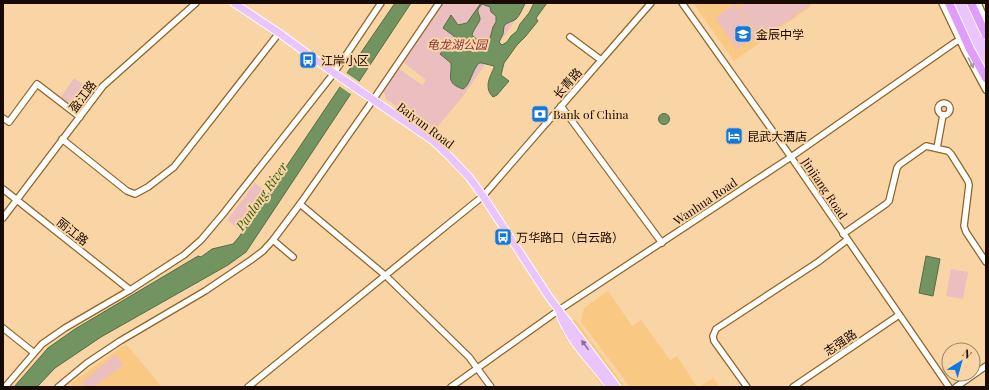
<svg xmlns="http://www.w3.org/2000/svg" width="989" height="390" font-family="'Playfair Display','Noto Sans SC',serif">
<rect width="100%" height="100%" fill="#f9d5a5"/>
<g fill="#f9c883">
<polygon points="693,3 809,3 811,6 734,61"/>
<polygon points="608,291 632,326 641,320 670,360 677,356 697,387 630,387 581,322 584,308"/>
<polygon points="575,319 625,387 603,387 560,330"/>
<polygon points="126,344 162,387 73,387 70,384"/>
<polygon points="713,378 720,387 699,387"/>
</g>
<g fill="#ebbec0">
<polygon points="443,3 527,3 464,95 433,132 386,99 383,89 398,68 422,85 426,80 403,62"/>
<polygon points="746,3 807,3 809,6 761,39 739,8"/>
<polygon points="735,4 757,36 737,49 715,18"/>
<polygon points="74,78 84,85 70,104 61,97"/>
<polygon points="255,183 268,193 239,230 227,220"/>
<polygon points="951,269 968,272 963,299 946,296"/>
<polygon points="115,355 123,365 94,387 86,387 82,382"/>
</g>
<g fill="#729460" stroke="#576b43" fill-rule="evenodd">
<polygon points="395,3 411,3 246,252 228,265 101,337 55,368 37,387 14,387 48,348 75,329 198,256 201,257 212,249 233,244 239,237 340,87 347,73"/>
<path d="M481,3H525C523,8 520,15 516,19C512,22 507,22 504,26L503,34L499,42L502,45L507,42L511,36L517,31L520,24L529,13L534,3H547L536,18L538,21L525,37L517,45L504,63L501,75L509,81L497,95L493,97C484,88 489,78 494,68V66L482,63H479C472,70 470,86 463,89C445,83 452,76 451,63L440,54L449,43L453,45L457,40L454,37V36L443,28L451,15L458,25L467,23ZM482,4L490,7L491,12L496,16V22L493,27L490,38L484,46L472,35C473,30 480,22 480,19C480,15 477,13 478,9Z"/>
<circle cx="664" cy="119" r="5.5"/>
<polygon points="926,256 940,259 933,296 919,293"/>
</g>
<polygon fill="#f9d5a5" points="345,72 361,83 352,95 339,86"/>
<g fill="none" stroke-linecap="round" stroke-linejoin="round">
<defs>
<g id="minor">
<polyline points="682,3 791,157 949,387"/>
<polyline points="942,3 965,51 986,90"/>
<polyline points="978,3 986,21"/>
<polyline points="570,37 601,60"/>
<circle cx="944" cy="109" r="6"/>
<polyline points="561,106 662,243"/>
<polyline points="3,118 9,122 37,84 80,117"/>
<polyline points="62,139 127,191 135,194 148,187 174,167 279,33"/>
<polyline points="937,148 943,115"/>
<polyline points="3,189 130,290"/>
<polyline points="300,204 386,276 469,357 491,387"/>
<polyline points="3,218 103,86 196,3"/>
<polyline points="843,234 886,204 889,201 897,168 899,165 926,146 948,151 951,154 968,181 969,185 964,226 966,232 986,262"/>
<polyline points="273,240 293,257"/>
<polyline points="3,328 33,352"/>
<polyline points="5,387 42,344 65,328 130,290 184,255 201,240 223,214 334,73 381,3"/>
<polyline points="58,387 87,363 120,341 205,291 251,260 263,251 273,240 300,204 373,100 439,3"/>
<polyline points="248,387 483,196 651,3"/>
<polyline points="451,387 559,310 791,157 954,43 971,33"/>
<polyline points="747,387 714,341 713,336 716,329 818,262 847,240"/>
<polyline points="793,387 899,315"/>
<polyline points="956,387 986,366"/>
</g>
<g id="major">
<polyline points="234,3 279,33 334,73 432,140 447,154 469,177 483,196 549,297 617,387"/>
<polyline points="957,3 986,63"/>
<polyline points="963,3 986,51"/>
<path d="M560,314C570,343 593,363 610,387"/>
</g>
</defs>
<use href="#minor" stroke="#8d6529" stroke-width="8"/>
<use href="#major" stroke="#fff" stroke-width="9"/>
<use href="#minor" stroke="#fff" stroke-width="5.5"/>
<use href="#major" stroke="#ebc4fd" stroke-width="7"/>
<defs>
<g id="highway-bridge">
<polyline points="949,3 970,49 986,78"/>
<polyline points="971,3 986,35"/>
</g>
</defs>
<use href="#highway-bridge" stroke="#fff" stroke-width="10" stroke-linecap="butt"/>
<use href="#highway-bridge" stroke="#de9dfb" stroke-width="8"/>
</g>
<defs><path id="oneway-solid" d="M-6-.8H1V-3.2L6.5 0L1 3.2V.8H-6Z"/></defs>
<use fill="#a39d99" href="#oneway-solid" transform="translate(971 63) rotate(62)"/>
<use fill="#8c708b" href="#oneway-solid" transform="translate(585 345) rotate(-126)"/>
<defs>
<symbol id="school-square" viewBox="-11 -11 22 22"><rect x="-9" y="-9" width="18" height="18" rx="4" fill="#1277df" stroke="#f9d5a5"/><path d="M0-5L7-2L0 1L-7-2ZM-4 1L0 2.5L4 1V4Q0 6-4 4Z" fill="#fff"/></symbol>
<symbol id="bus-square" viewBox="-11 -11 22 22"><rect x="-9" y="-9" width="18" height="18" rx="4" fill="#1277df" stroke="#f9d5a5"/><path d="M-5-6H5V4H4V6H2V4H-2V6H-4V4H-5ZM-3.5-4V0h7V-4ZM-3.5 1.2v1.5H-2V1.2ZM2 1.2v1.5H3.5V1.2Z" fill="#fff"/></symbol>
<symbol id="bank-square" viewBox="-11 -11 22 22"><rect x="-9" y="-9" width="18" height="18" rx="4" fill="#1277df" stroke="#f9d5a5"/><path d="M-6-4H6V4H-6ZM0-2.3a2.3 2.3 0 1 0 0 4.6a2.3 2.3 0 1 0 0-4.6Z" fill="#fff"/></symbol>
<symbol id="hotel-square" viewBox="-11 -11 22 22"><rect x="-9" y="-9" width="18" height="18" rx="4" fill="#1277df" stroke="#f9d5a5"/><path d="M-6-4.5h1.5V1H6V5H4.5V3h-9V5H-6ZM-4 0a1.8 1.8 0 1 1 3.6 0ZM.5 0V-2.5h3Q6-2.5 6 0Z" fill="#fff"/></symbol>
</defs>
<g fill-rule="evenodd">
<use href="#school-square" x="733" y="24" width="20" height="20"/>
<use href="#bus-square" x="298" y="50" width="20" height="20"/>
<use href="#bank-square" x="530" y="104" width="20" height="20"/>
<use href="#hotel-square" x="724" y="126" width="20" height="20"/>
<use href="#bus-square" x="493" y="227" width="20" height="20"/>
</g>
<g text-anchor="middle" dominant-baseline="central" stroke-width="4" stroke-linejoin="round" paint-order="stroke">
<g font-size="12" fill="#190a00" stroke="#f9d5a5" text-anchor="start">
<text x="756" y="34">金辰中学</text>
<text x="321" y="60">江岸小区</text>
<text x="553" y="114">Bank of China</text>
<text x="747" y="136">昆武大酒店</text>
<text x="516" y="237">万华路口（白云路）</text>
</g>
<g font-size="12" font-style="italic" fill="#893641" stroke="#f9d5a5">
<text x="457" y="44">龟龙湖公园</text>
</g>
<g font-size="12" fill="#190a00" stroke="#f9d5a5">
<text transform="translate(567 83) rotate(-49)">长青路</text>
<text transform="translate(82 96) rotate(-53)">盈江路</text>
<text transform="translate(426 125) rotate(37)">Baiyun Road</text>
<text transform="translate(825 188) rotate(56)">Jinjiang Road</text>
<text transform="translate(705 201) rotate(-34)">Wanhua Road</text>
<text transform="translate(73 231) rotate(38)">丽江路</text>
<text transform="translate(840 342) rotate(-34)">志强路</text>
</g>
<g font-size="13" font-style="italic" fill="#305b0e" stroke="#f9d5a5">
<text transform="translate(261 196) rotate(-55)">Panlong River</text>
</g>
</g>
<rect width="989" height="390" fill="none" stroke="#190a00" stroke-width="8"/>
<g transform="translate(961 362) rotate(37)"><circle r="19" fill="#f9d5a5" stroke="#9f8463"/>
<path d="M0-3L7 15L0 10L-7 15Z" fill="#1277df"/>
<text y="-6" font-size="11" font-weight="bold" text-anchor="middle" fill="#190a00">N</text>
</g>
</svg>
